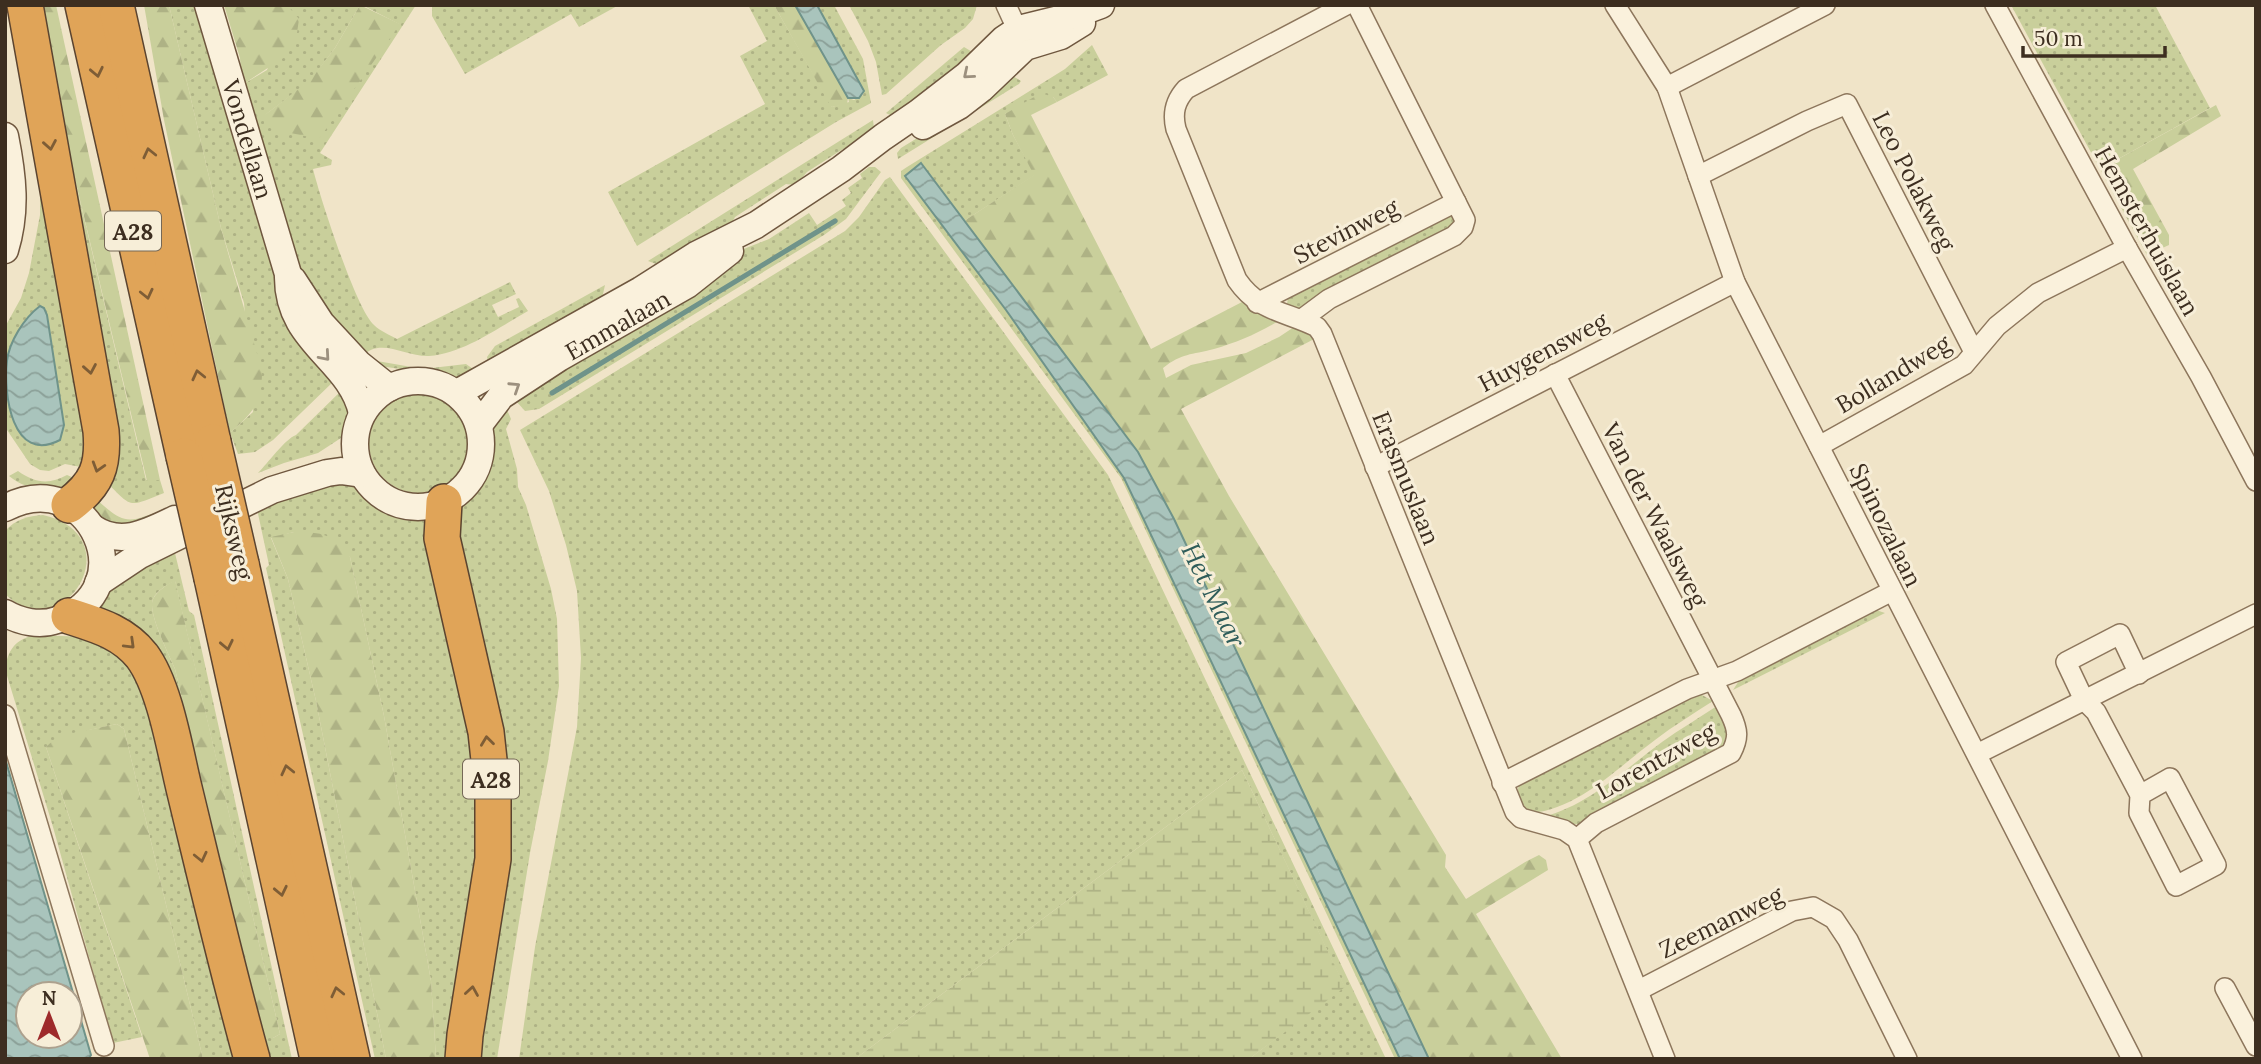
<svg xmlns="http://www.w3.org/2000/svg" width="2261" height="1064" font-family="Lora,serif">
<defs>
<pattern id="grass-dots" width="8" height="8" patternUnits="userSpaceOnUse" patternTransform="scale(1.75)"><rect width="8" height="8" fill="#c9cf9b"/><path d="M2 2h.1M6 6h.1" fill="none" stroke="#aeb285" stroke-width="1.8" stroke-linecap="round"/></pattern>
<pattern id="forest-firs" width="22" height="20" patternUnits="userSpaceOnUse" patternTransform="scale(1.75)"><rect width="22" height="20" fill="#c9cf9b"/><path d="M5 1l3.5 6h-7zM16 11l3.5 6h-7z" fill="#aeb285"/></pattern>
<pattern id="wetland-marsh" width="20" height="14" patternUnits="userSpaceOnUse" patternTransform="scale(1.75)"><rect width="20" height="14" fill="#c9cf9b"/><path d="M1 5h8M5 5V1M11 12h8M15 12V8" fill="none" stroke="#aeb285"/></pattern>
<pattern id="water-waves" width="16" height="10" patternUnits="userSpaceOnUse" patternTransform="scale(1.75)"><rect width="16" height="10" fill="#a9c4bc"/><path d="M0 5q4-4 8 0t8 0" fill="none" stroke="#8ba098"/></pattern>
</defs>
<rect width="100%" height="100%" fill="#f0e4c8"/>
<g fill="url(#grass-dots)" fill-rule="evenodd">
<polygon points="169,5 195,5 283,304 334,381 273,440 255,452 238,454 230,433 253,412 244,303 221,228"/>
<path d="M287,5H360L335,48L310,81L265,115L399,24L362,5H416L320,153L332,160L331,165L313,169C320,197 356,309 374,325C380,331 390,335 397,339L510,282L516,294L492,305L498,317L519,307L516,299L519,298L528,311C497,328 465,353 429,356C406,357 379,336 362,357L298,269L242,85L267,70L289,9Z"/>
<polygon points="432,5 619,5 579,27 571,14 465,74 432,16"/>
<polygon points="748,5 774,5 832,107 849,102 848,98 854,100 863,95 864,91 817,5 834,5 863,59 871,103 836,122 637,246 608,192 765,104 740,56 767,41"/>
<polygon points="849,5 977,5 973,19 965,28 941,45 886,94 882,95 876,62 868,41"/>
<polygon points="2011,5 2155,5 2210,108 2100,169"/>
<path d="M47,39L57,82L60,116L146,480H160L164,493C125,509 133,507 103,479Z"/>
<polygon points="1092,45 1108,75 1057,102 1053,97 1005,114 1013,135 1035,175 964,221 921,164 905,176 1006,310 1124,478 1400,1059 1395,1059 1121,478 901,178 901,171 907,167 1065,69"/>
<polygon points="964,47 979,56 892,116 886,113"/>
<polygon points="1005,71 1021,81 1019,84 898,159 897,153 901,148 945,121"/>
<polygon points="873,120 874,128 855,150 843,149 807,172 796,185 786,184 735,217 729,228 659,265 648,261"/>
<polygon points="869,167 875,167 881,172 846,219 824,235 539,409 525,411 516,401 741,250 769,239 809,213 817,225 846,206 842,200 851,193 848,188 862,178 860,174"/>
<polygon points="890,177 1108,475 1386,1059 1249,1059 1344,986 1242,770 855,1059 519,1059 535,947 577,727 581,658 577,591 566,545 549,491 520,430 845,231 859,217 885,180"/>
<polygon points="40,191 43,195 88,452 81,467 65,464 49,471 40,470 30,464 5,427 5,327 21,298 29,273 40,215"/>
<polygon points="1450,214 1457,217 1454,228 1303,306 1296,309 1287,304 1288,297"/>
<polygon points="605,285 601,303 488,362 487,357 495,346"/>
<polygon points="377,361 423,369 466,364 476,371 464,378 372,365"/>
<path d="M343,389L352,405L346,430L341,438L318,453L284,463L258,473C268,463 285,439 296,435Z"/>
<circle cx="419" cy="443" r="50"/>
<polygon points="505,405 511,419 506,429 517,469 518,487 526,505 551,589 557,619 559,686 548,761 530,853 497,1059 472,1059 491,932 453,523 459,504 471,495 486,474 492,449 491,432"/>
<path d="M18,471C35,483 49,485 67,475L79,480C57,492 29,493 9,476Z"/>
<path d="M347,483C385,500 383,521 433,516L485,787L456,1059H436L431,981L384,716L350,557L294,532L271,538L288,579L316,701L386,1059H375L266,568L269,565L257,509L317,484Z"/>
<path d="M43,515C134,536 63,651 5,594V531C16,519 28,516 43,515Z"/>
<path d="M174,549L189,611L194,615L292,1059H262L171,701L91,612L101,603L118,577ZM175,581L280,1034L273,1038L263,1037L175,669C169,654 147,612 153,599C157,590 167,585 175,581Z"/>
<polygon points="1876,610 1885,613 1733,690 1744,673 1867,611"/>
<path d="M35,635L88,637L130,661L150,695L245,1059H203L124,729L117,724L89,730L46,747L142,1037L113,1043L53,827L5,669C8,649 16,639 35,635Z"/>
<path d="M1694,695H1702L1713,701C1693,714 1673,726 1655,740C1618,767 1579,809 1531,813C1519,806 1514,796 1520,783Z"/>
<path d="M1717,706L1730,730L1728,744L1580,824H1569L1542,817C1588,806 1624,770 1662,742C1680,729 1699,718 1717,706Z"/>
</g>
<g fill="url(#forest-firs)">
<path d="M36,5H56L160,480L147,481L60,116C56,77 48,42 36,5Z"/>
<path d="M144,5H169L221,228L262,371C262,404 253,412 230,433L164,120Z"/>
<polygon points="224,5 287,5 299,19 296,40 283,58 242,85 240,58"/>
<polygon points="360,5 400,24 319,139 272,129 264,123 265,115 310,80 335,48"/>
<polygon points="774,5 795,5 848,98 847,104 832,107 830,105"/>
<path d="M1041,93L1053,97L1057,102L1031,115L1151,349L1242,302L1254,311L1280,320C1259,333 1238,342 1214,349C1191,355 1182,353 1163,368L1166,378L1191,365L1246,353L1279,337L1297,325L1316,338L1181,409L1229,496L1446,855L1445,867L1466,899L1527,861L1539,855L1546,860L1548,870L1476,914L1562,1059H1429L1174,519L1138,452L964,221L1034,175L1013,135L1005,114Z"/>
<polygon points="2216,105 2221,116 2133,169 2169,235 2169,245 2147,255 2100,169"/>
<path d="M94,497C126,527 128,523 167,508L169,515L149,525H110L90,511Z"/>
<path d="M294,532C322,532 334,534 350,557L384,716L431,981L436,1059H386L316,701L288,579L271,537Z"/>
<path d="M175,580L280,1034L273,1038H263L175,669C169,654 147,612 153,599C158,590 167,585 175,580Z"/>
<polygon points="117,724 124,729 203,1059 150,1059 46,747 58,736"/>
</g>
<polygon fill="url(#wetland-marsh)" points="1242,770 1345,987 1249,1059 855,1059"/>
<g fill="url(#water-waves)" stroke="#6f938a" stroke-width="2" fill-rule="evenodd">
<polygon points="795,5 817,5 864,91 859,98 848,98"/>
<polygon points="921,163 1138,452 1174,519 1429,1059 1400,1059 1124,478 1006,310 905,176"/>
<path d="M40,306L44,308L47,315L64,425L60,440C12,465 3,393 7,361C9,342 24,318 40,306Z"/>
<path d="M5,758L91,1055L88,1059H5ZM28,994H70V1036H28Z"/>
</g>
<g fill="none" stroke-linecap="round" stroke-linejoin="round">
<polyline stroke="#6f938a" stroke-width="5" points="552,393 835,221"/>
<defs>
<g id="minor">
<polyline points="1006,5 1023,42"/>
<path d="M1346,5L1186,89C1175,101 1172,113 1176,129L1237,280C1259,312 1285,311 1317,327L1322,334L1515,812L1521,818L1564,830L1577,839L1665,1059"/>
<polyline points="1615,5 1667,87 1735,282 2132,1059"/>
<polyline points="1995,5 2127,248 2201,377 2256,481"/>
<polyline points="1667,87 1825,5"/>
<polyline points="1698,176 1807,121 1847,104 1974,352"/>
<polyline points="1257,303 1456,202"/>
<polyline points="1302,319 1329,299 1454,236 1463,227 1465,220 1357,5"/>
<path d="M1555,374L1731,715C1738,730 1739,738 1731,753L1596,823L1577,839"/>
<polyline points="1819,446 1964,365 1997,326 2038,293 2127,248"/>
<polyline points="1375,467 1735,282"/>
<polyline points="2139,674 2120,634 2066,662 2084,700 2096,712 2140,795 2139,813 2176,886 2216,865 2170,778 2140,795"/>
<polyline points="5,715 104,1046"/>
<polyline points="1977,754 2256,614"/>
<polyline points="1502,783 1687,689 1737,671 1892,591"/>
<polyline points="2225,988 2256,1046"/>
<polyline points="1639,990 1792,911 1813,907 1834,919 1848,940 1907,1059"/>
</g>
<g id="secondary">
<path id="s1" d="M208,5L288,274C286,343 350,358 362,413"/>
<polyline points="923,126 959,106 981,89 1025,47 1061,36 1082,23"/>
<path d="M5,136C13,176 17,211 5,250"/>
<polyline points="293,280 321,323 359,364 389,388"/>
<circle cx="418" cy="444" r="63"/>
<polyline points="457,393 641,290 696,255 756,225 841,169 883,137 918,113 967,75 1004,39 1019,29 1071,16 1101,5"/>
<path id="s2" d="M479,425L501,396L559,358L687,285L730,251"/>
<path d="M5,508C90,463 146,590 57,620C40,626 20,622 5,613"/>
<path d="M93,528C121,547 148,532 175,519"/>
<polyline points="98,583 140,555 272,490 327,473 341,471 362,474"/>
</g>
<g id="motorway">
<path d="M25,5L101,431C104,466 97,484 69,505"/>
<polyline points="83,5 184,456"/>
<polyline points="116,5 213,442"/>
<polyline points="444,502 442,538 486,732 493,797 493,859 465,1035 463,1059"/>
<polyline points="241,564 352,1059"/>
<polyline points="212,578 318,1059"/>
<path d="M69,616C97,625 123,632 142,656C165,687 175,751 184,788C206,879 227,969 252,1059"/>
</g>
</defs>
<use href="#minor" stroke="#8d765c" stroke-width="22"/>
<use href="#secondary" stroke="#6f573f" stroke-width="29"/>
<use href="#motorway" stroke="#5b4430" stroke-width="38"/>
<use href="#minor" stroke="#faf1dc" stroke-width="19"/>
<use href="#secondary" stroke="#faf1dc" stroke-width="26"/>
<use href="#motorway" stroke="#e0a458" stroke-width="35"/>
<defs>
<g id="motorway-bridge">
<polyline points="213,442 241,564"/>
<polyline points="184,456 212,578"/>
</g>
</defs>
<use href="#motorway-bridge" stroke="#5b4430" stroke-width="38" stroke-linecap="butt"/>
<use href="#motorway-bridge" stroke="#e0a458" stroke-width="35"/>
</g>
<defs><path id="oneway-chevron" d="M-2-3.5L2.5 0L-2 3.5" fill="none" stroke-width="1.6" stroke-linecap="round" stroke-linejoin="round" transform="scale(1.75)"/></defs>
<g stroke="#7e5d36">
<use href="#oneway-chevron" transform="translate(97 72) rotate(78)"/>
<use href="#oneway-chevron" transform="translate(50 145) rotate(80)"/>
<use href="#oneway-chevron" transform="translate(149 153) rotate(-103)"/>
<use href="#oneway-chevron" transform="translate(147 294) rotate(77)"/>
<use href="#oneway-chevron" transform="translate(90 369) rotate(80)"/>
<use href="#oneway-chevron" transform="translate(198 375) rotate(-103)"/>
<use href="#oneway-chevron" transform="translate(98 467) rotate(107)"/>
<use href="#oneway-chevron" transform="translate(130 644) rotate(44)"/>
<use href="#oneway-chevron" transform="translate(227 645) rotate(78)"/>
<use href="#oneway-chevron" transform="translate(487 741) rotate(-97)"/>
<use href="#oneway-chevron" transform="translate(287 770) rotate(-103)"/>
<use href="#oneway-chevron" transform="translate(201 857) rotate(77)"/>
<use href="#oneway-chevron" transform="translate(281 891) rotate(78)"/>
<use href="#oneway-chevron" transform="translate(472 991) rotate(-81)"/>
<use href="#oneway-chevron" transform="translate(337 992) rotate(-103)"/>
</g>
<g stroke="#9c907e">
<use href="#oneway-chevron" transform="translate(968 74) rotate(140)"/>
<use href="#oneway-chevron" transform="translate(325 356) rotate(49)"/>
<use href="#oneway-chevron" transform="translate(515 387) rotate(-33)"/>
</g>
<g text-anchor="middle" dominant-baseline="central" stroke-width="6" stroke-linejoin="round" paint-order="stroke">
<g fill="#f7eed8" stroke="#756857" stroke-width="2">
<rect x="105" y="211.5" width="56" height="39" rx="5"/>
<rect x="463" y="759.5" width="56" height="39" rx="5"/>
</g>
<g font-size="23" font-weight="bold" fill="#3d2e20">
<text x="133" y="231">A28</text>
<text x="491" y="779">A28</text>
</g>
<g font-size="24" fill="#3d2e20" stroke="#f7eed8">
<text stroke="none"><textPath href="#s1" startOffset="140">Vondellaan</textPath></text>
<text transform="translate(1914 181) rotate(63)">Leo Polakweg</text>
<text transform="translate(1346 231) rotate(-27)">Stevinweg</text>
<text transform="translate(2147 231) rotate(61)">Hemsterhuislaan</text>
<text stroke="none"><textPath href="#s2" startOffset="173">Emmalaan</textPath></text>
<text transform="translate(1543 352) rotate(-28)">Huygensweg</text>
<text transform="translate(1893 374) rotate(-31)">Bollandweg</text>
<text transform="translate(1406 478) rotate(68)">Erasmuslaan</text>
<text transform="translate(1655 515) rotate(63)">Van der Waalsweg</text>
<text transform="translate(1886 525) rotate(64)">Spinozalaan</text>
<text transform="translate(234 532) rotate(77)">Rijksweg</text>
<text transform="translate(1656 761) rotate(-29)">Lorentzweg</text>
<text transform="translate(1721 922) rotate(-26)">Zeemanweg</text>
</g>
<g font-size="26" font-style="italic" fill="#2f5d5a" stroke="#f7eed8">
<text transform="translate(1214 595) rotate(64)">Het Maar</text>
</g>
</g>
<rect width="2261" height="1064" fill="none" stroke="#3d2e20" stroke-width="14"/>
<g transform="translate(49 1015)"><circle r="33" fill="#f7eed8" stroke="#ada18e" stroke-width="2"/>
<path d="M0-5L12 26L0 18L-12 26Z" fill="#9e2a2b"/>
<text y="-10" font-size="19" font-weight="bold" text-anchor="middle" fill="#3d2e20">N</text>
</g>
<path d="M2023 46v10h142v-10" fill="none" stroke="#3d2e20" stroke-width="3.5"/>
<text x="2034" y="46" font-size="21" fill="#3d2e20" stroke="#f7eed8" stroke-width="5" paint-order="stroke">50 m</text>
</svg>
